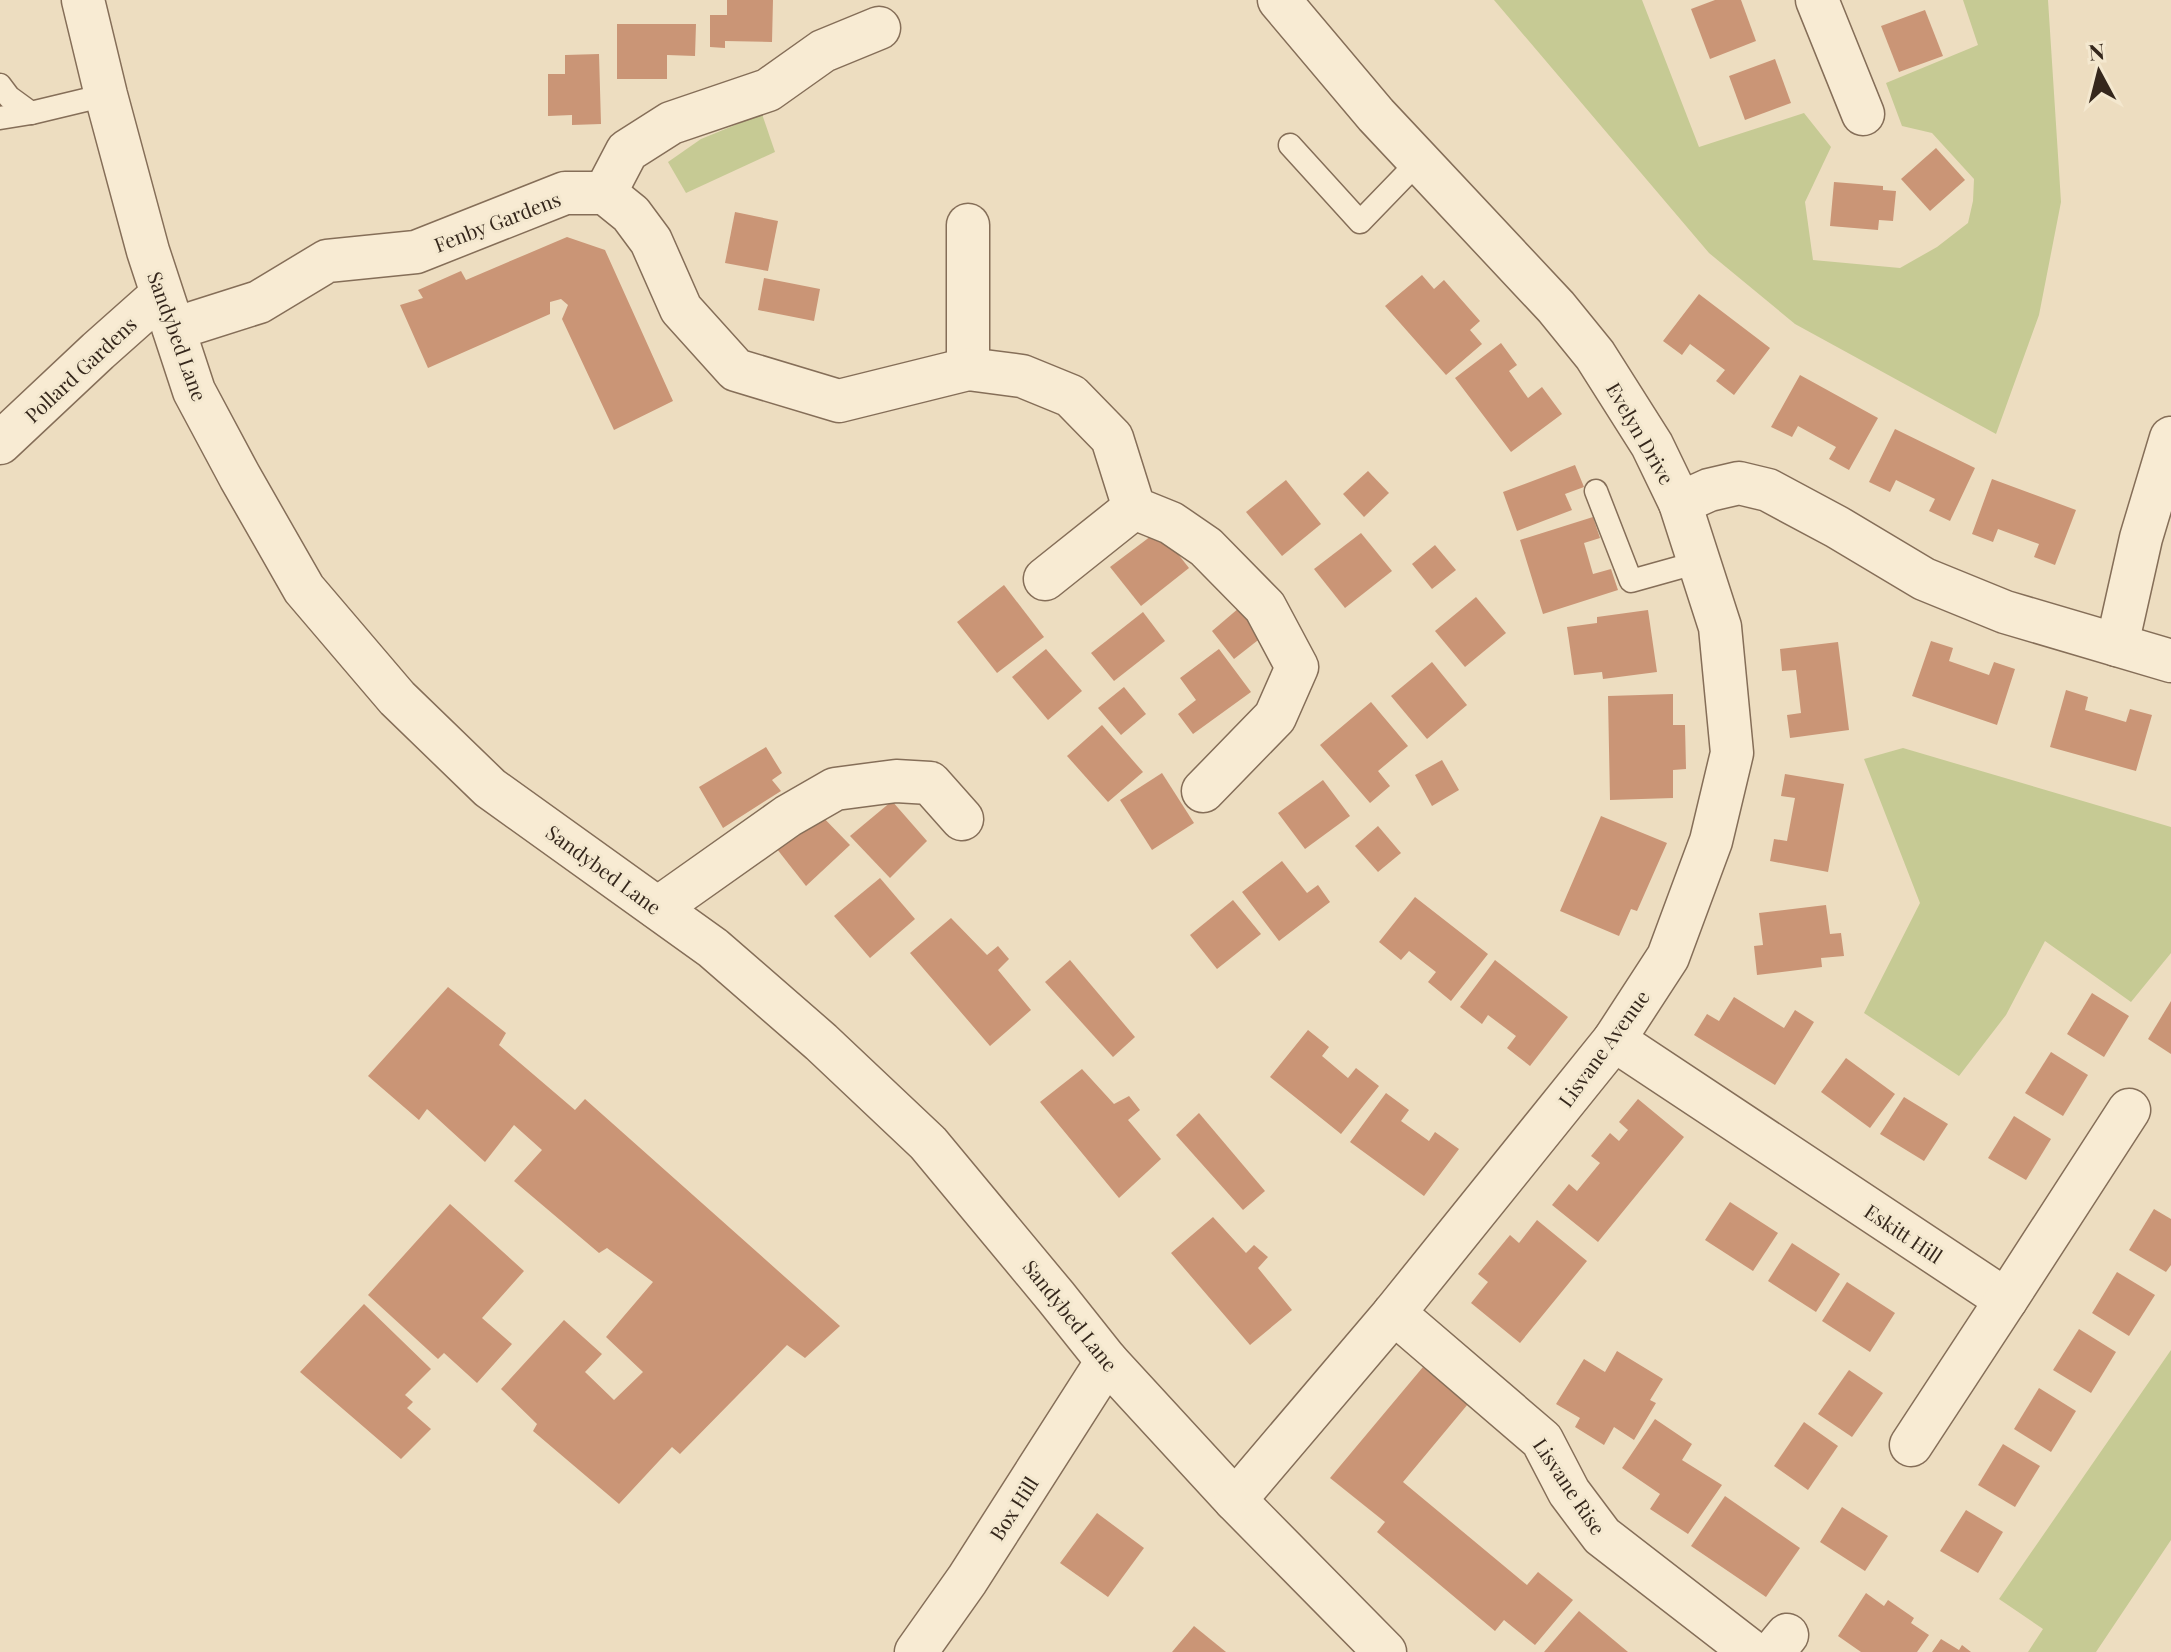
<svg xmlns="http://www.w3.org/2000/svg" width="2171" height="1652" font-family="'Playfair Display',serif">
<rect width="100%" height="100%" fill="#edddc0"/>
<g fill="#c6ca94">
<polygon points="1494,0 1642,0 1699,147 1804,113 1831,147 1805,202 1813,260 1900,268 1937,247 1968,223 1973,201 1974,179 1932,133 1902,126 1886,83 1978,45 1963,0 2048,0 2061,202 2039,315 1996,434 1795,324 1709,253"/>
<polygon points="762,114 775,152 686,193 668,162 701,139"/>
<polygon points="1903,748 2171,827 2171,953 2131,1002 2045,941 2006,1015 1959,1076 1864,1013 1920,903 1864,759"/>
<polygon points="2171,1350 2171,1540 2096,1652 2028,1652 2043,1629 1999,1599"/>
</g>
<g fill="#ca9576">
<polygon points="727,0 773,0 772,42 725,41 725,48 710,47 710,15 727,15"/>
<polygon points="1715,0 1741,0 1756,41 1710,59 1691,9"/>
<polygon points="1925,10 1943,56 1899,72 1881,26"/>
<polygon points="617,24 696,24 695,56 667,55 667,79 617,79"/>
<polygon points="599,54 601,124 572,125 572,115 548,116 548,74 565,74 565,55"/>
<polygon points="1775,59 1791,103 1745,120 1729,76"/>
<polygon points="1936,148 1965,180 1930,211 1901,179"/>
<polygon points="1834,182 1883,186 1883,190 1896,191 1893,221 1879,220 1878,230 1830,226"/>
<polygon points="735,212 778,221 768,271 725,263"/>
<polygon points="567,237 605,250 673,401 614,430 562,319 568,305 561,299 550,302 550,314 428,368 400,305 423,298 418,290 461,271 466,280"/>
<polygon points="1422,275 1434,289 1444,280 1480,321 1470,330 1482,344 1446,375 1385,306"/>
<polygon points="764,278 820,289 814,321 758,310"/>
<polygon points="1699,294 1770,348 1734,395 1716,381 1725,370 1690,344 1682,355 1663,341"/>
<polygon points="1501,343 1517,365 1509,371 1528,398 1542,387 1562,414 1511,452 1455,378"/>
<polygon points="1800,375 1878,418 1849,470 1829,459 1836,447 1816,436 1798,426 1792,437 1771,427"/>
<polygon points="1895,429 1975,468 1950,521 1929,511 1935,499 1896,480 1890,492 1869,482"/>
<polygon points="1575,465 1584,487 1565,494 1572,510 1517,531 1503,492"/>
<polygon points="1368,471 1389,493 1364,517 1343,494"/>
<polygon points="1992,479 2076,510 2055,565 2034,557 2039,544 1998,529 1993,542 1972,534"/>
<polygon points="1286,480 1321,524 1282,556 1246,512"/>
<polygon points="1593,517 1600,538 1584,543 1593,574 1611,569 1618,590 1543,614 1520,540"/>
<polygon points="1159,530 1189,568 1141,606 1110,567"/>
<polygon points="1361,533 1392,571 1345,608 1314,569"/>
<polygon points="1435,545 1456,570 1432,589 1412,564"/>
<polygon points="1004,585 1044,637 997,673 957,622"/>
<polygon points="1476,597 1506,633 1465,667 1435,631"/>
<polygon points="1239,608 1262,637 1234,659 1212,631"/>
<polygon points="1648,610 1657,672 1603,679 1602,672 1574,675 1567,627 1597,623 1597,617"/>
<polygon points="1143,612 1165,641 1114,681 1091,653"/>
<polygon points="1931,641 1953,648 1949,661 1989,675 1994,662 2015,669 1997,725 1912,696"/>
<polygon points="1838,642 1849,730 1790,738 1787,715 1801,713 1796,670 1782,671 1780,649"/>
<polygon points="1046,649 1082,691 1048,720 1012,677"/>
<polygon points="1219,649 1251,692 1193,734 1178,714 1196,700 1180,678"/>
<polygon points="1432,662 1467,705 1427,739 1391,696"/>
<polygon points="1124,687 1146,714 1121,735 1098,708"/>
<polygon points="2066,690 2088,697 2085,710 2106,716 2126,722 2130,709 2152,715 2136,771 2050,747"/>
<polygon points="1673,694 1673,725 1685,725 1686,769 1673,770 1673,798 1610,800 1608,696"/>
<polygon points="1371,702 1408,746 1378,771 1390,786 1370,803 1320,745"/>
<polygon points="1102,725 1143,772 1108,802 1067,756"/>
<polygon points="766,747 782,773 772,780 781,791 723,828 699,787"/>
<polygon points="1442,760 1459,790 1432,806 1415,775"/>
<polygon points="1162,773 1194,823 1152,850 1120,800"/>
<polygon points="1785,774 1844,784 1828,872 1770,861 1774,839 1787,841 1795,798 1781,796"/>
<polygon points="1323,780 1350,816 1305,849 1278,813"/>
<polygon points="892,801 927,841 890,878 850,836"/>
<polygon points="815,809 850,845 806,886 773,844"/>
<polygon points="1601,816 1667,843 1637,911 1631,909 1619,936 1560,911"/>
<polygon points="1378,826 1401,853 1378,872 1355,846"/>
<polygon points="1282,861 1307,893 1318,885 1330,902 1279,941 1242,892"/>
<polygon points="880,878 915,919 870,958 834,916"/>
<polygon points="1415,897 1488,954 1451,1001 1428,982 1436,972 1409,951 1401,960 1379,942"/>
<polygon points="1233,900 1261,934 1217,969 1190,935"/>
<polygon points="1826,905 1830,934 1841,933 1844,956 1821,958 1822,967 1757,975 1754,946 1763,945 1759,913"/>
<polygon points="951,918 987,955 998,946 1009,959 998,970 1031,1010 990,1046 910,953"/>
<polygon points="1070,960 1135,1037 1113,1057 1045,982"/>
<polygon points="1495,960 1568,1017 1530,1066 1507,1048 1516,1036 1488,1015 1482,1024 1460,1007"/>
<polygon points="448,987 506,1033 499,1045 575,1110 585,1099 840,1326 805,1358 787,1345 680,1454 672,1447 619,1504 533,1431 537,1424 501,1389 564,1320 602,1354 585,1372 614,1400 643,1372 606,1337 653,1282 607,1248 599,1253 514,1181 542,1150 514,1125 485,1162 427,1109 419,1120 368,1076"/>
<polygon points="2092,993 2129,1016 2104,1057 2067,1034"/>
<polygon points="1734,997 1784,1028 1795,1010 1814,1022 1775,1085 1694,1035 1707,1014 1719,1021"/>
<polygon points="2171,1001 2171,1054 2148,1039"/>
<polygon points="1308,1030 1329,1047 1322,1056 1348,1078 1356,1068 1379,1086 1341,1134 1270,1077"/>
<polygon points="2051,1052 2088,1075 2063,1116 2025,1093"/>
<polygon points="1846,1058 1895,1094 1870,1128 1821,1092"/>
<polygon points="1082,1069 1114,1104 1129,1096 1140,1110 1128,1120 1161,1159 1119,1198 1040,1102"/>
<polygon points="1386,1093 1409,1110 1401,1121 1429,1141 1435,1132 1459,1149 1424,1196 1350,1142"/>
<polygon points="1904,1097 1948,1124 1924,1161 1880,1134"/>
<polygon points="1638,1099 1684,1137 1598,1242 1552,1205 1569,1184 1577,1191 1600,1163 1591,1156 1610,1133 1619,1141 1628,1130 1619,1122"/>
<polygon points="1199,1113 1265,1191 1243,1210 1176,1135"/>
<polygon points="2014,1116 2051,1139 2026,1180 1988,1158"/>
<polygon points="1730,1202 1778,1233 1753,1271 1705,1240"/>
<polygon points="450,1204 524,1271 482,1318 512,1344 477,1383 444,1353 438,1359 368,1295"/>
<polygon points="2154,1209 2171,1219 2171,1265 2166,1272 2129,1250"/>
<polygon points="1213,1217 1246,1253 1254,1245 1268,1257 1258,1268 1292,1310 1250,1345 1171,1253"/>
<polygon points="1537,1220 1587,1261 1520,1343 1471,1303 1488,1282 1478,1274 1510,1235 1519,1243"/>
<polygon points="1792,1243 1840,1274 1816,1312 1768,1281"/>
<polygon points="2117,1272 2155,1295 2129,1336 2092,1313"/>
<polygon points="1847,1282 1895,1313 1870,1352 1822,1321"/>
<polygon points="364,1304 431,1369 405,1395 413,1402 407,1408 431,1429 401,1459 300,1372"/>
<polygon points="2079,1329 2116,1352 2091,1393 2053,1370"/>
<polygon points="1617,1351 1663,1379 1650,1400 1656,1403 1634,1440 1614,1427 1604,1445 1575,1427 1580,1418 1556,1404 1584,1359 1605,1372"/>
<polygon points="1423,1367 1468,1404 1403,1482 1527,1585 1538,1572 1573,1600 1535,1645 1504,1620 1495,1631 1377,1532 1385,1522 1330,1478"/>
<polygon points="1849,1370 1883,1393 1852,1437 1818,1414"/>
<polygon points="2039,1388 2076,1411 2051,1452 2014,1429"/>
<polygon points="1655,1419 1692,1444 1682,1460 1722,1485 1688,1534 1650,1509 1660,1494 1622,1468"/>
<polygon points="1804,1422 1838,1446 1808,1490 1774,1466"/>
<polygon points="2003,1444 2040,1466 2015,1507 1978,1485"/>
<polygon points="1725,1496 1800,1548 1766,1597 1691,1546"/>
<polygon points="1842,1507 1888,1536 1865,1571 1820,1542"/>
<polygon points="1966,1510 2003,1532 1978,1573 1940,1551"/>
<polygon points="1097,1513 1144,1548 1108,1597 1060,1563"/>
<polygon points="1866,1593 1884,1606 1888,1600 1914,1618 1911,1623 1929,1635 1917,1652 1861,1652 1838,1636"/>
<polygon points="1579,1611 1628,1652 1544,1652"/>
<polygon points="1194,1626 1226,1652 1172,1652"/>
<polygon points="1941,1639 1959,1650 1962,1645 1971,1652 1932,1652"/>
</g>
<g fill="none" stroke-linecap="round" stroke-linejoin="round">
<defs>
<g id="service">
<polyline points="0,85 9,97 31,113 106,95"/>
<polyline points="0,118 31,113"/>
<polyline points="1290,145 1360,222 1420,160"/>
<polyline points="1596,491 1631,581 1699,562"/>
</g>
<g id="minor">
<polyline points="83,0 106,95 148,251 194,391 240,477 304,589 397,698 490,788 713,948 821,1042 928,1143 1056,1297 1107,1361 1235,1500 1385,1652"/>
<polyline points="1817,0 1863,114"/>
<polyline points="605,193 627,151 671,123 768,90 823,51 879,28"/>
<polyline points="968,225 968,369"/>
<polyline points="174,329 259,302 327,261 416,252 565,193 605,193 631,214 651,241 681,309 736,370 839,401 968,369 1022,376 1071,396 1112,438 1134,508 1171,523 1206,547 1265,607 1297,667 1275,717 1203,791"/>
<polyline points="0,443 98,351 161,295"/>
<polyline points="1680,503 1709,490 1739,483 1768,490 1837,527 1924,579 2005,612 2171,661"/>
<polyline points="1045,579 1134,508"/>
<polyline points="2117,645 2141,538 2171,438"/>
<polyline points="658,908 788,816 835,789 896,781 930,783 962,819"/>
<polyline points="1614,1040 2006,1300 2129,1110"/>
<polyline points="1394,1313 1542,1440 1569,1492 1602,1536 1752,1652"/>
<polyline points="1911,1445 2006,1300"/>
<polyline points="1235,1500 1394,1313 1614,1040 1668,957 1711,841 1732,753 1720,627 1680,503 1652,445 1595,355 1556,307 1376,115 1279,0"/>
<polyline points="916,1652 967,1580 1107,1361"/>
<polyline points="1773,1652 1787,1635"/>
</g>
</defs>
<use href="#service" stroke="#856e58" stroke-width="25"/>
<use href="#minor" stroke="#856e58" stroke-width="45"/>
<use href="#service" stroke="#f8ebd3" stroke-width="22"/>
<use href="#minor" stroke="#f8ebd3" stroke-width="42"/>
</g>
<g text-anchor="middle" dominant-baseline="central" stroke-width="6" stroke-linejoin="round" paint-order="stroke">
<g font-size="20" fill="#35271c" stroke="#f4e8cf">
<text transform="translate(497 221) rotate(-21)">Fenby Gardens</text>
<text transform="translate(178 336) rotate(70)">Sandybed Lane</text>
<text transform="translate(80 369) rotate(-43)">Pollard Gardens</text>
<text transform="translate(1641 433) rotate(60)">Evelyn Drive</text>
<text transform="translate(604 869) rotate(36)">Sandybed Lane</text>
<text transform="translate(1603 1048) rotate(-54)">Lisvane Avenue</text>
<text transform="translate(1904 1233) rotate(34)">Eskitt Hill</text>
<text transform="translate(1071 1315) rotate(51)">Sandybed Lane</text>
<text transform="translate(1570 1486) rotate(56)">Lisvane Rise</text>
<text transform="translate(1013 1508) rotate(-57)">Box Hill</text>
</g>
</g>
<g transform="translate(2099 72) rotate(353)" stroke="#f4e8cf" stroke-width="6" paint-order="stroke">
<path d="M0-6L14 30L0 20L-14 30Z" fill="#35271c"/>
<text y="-12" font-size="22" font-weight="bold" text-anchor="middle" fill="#35271c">N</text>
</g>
</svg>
